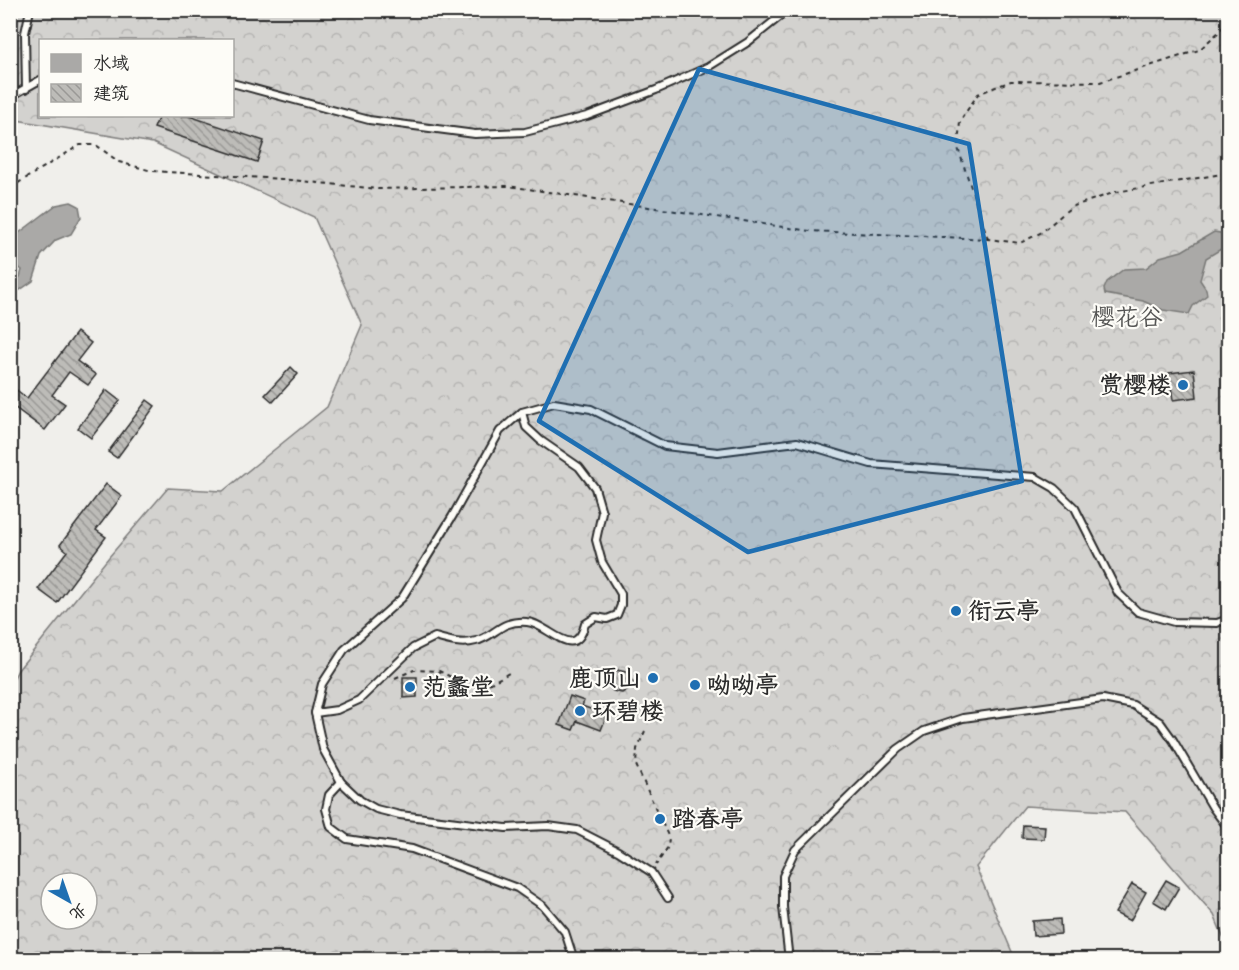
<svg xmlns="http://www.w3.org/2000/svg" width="1239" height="970" font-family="Caveat,'LXGW WenKai TC',sans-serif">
<defs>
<pattern id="forest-crowns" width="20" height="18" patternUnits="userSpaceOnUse" patternTransform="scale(1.5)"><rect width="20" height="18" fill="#d3d2cf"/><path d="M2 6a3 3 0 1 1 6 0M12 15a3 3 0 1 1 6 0" fill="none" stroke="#b5b4b2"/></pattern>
<pattern id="building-back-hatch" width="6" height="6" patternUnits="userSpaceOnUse" patternTransform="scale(1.5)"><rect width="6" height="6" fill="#bdbcb8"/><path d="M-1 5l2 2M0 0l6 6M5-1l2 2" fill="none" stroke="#9a9996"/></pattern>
</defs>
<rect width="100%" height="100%" fill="#f0efeb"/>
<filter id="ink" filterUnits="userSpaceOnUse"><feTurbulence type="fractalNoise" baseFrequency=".0167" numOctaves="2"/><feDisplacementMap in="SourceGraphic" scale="12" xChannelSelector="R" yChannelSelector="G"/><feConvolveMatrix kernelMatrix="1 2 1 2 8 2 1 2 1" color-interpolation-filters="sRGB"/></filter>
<g filter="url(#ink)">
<path fill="url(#forest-crowns)" stroke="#7f7e7d" stroke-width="1.5" fill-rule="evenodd" d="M10,11H1228V949L1214,915L1125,812L1025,806L976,867L1015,959H11L10,685L18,670L109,557L168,488L223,491L327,407L362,325L314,217L153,143L11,119ZM40,40H232V116H40ZM51,883H87V919H51Z"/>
<g fill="#aaa9a7" stroke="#777775" stroke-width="1.5">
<polygon points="71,202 79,206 81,217 71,234 56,240 41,256 33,281 11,296 11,280 20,277 22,270 17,266 11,266 11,239 56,205"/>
<polygon points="1214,232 1220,233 1228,240 1228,248 1221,249 1206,258 1200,280 1206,289 1207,295 1193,306 1189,314 1163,310 1143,301 1105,294 1104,289 1107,282 1124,269 1146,268 1160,257 1182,251"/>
</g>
<g fill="url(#building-back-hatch)" stroke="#2b2b2b" stroke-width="1.5">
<polygon points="159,116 189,116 264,141 257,162 154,128"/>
<polygon points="77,332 91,343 77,361 96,375 88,385 69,372 52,395 65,404 45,430 10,404 10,385 27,398"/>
<polygon points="291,367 298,374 273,402 265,395"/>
<polygon points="1194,370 1197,397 1173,400 1169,373"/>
<polygon points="106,390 120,401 91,438 78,428"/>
<polygon points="147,400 155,406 117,458 108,452"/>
<polygon points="106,484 122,496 96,530 106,537 57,603 38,589 67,551 60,545"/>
<polygon points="617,670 626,672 635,685 622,693 613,691 608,684 610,675"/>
<polygon points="403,677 417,677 417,697 403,698"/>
<polygon points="570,696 584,701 582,706 607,715 601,730 577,721 573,730 559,725"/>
<polygon points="1023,825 1045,826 1044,839 1022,838"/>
<polygon points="1166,880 1179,887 1166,909 1153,901"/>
<polygon points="1132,884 1146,892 1130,921 1115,913"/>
<polygon points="1060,919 1061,934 1033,936 1032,921"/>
</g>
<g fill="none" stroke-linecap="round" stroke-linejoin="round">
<defs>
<g id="lane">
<polyline points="232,83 369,120 475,134 525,132 587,116 656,90 708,67 748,42 788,10"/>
<polyline points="26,89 25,33 30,10"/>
<polyline points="10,97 40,80"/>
<path d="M315,713L337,710L359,700L413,648L435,637C449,641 462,645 476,641C496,636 499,620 527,622C548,623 575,664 585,624L596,617L607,619L617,615L621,605V594L602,562L596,540L602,512L595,488L579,467L540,440L526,427L522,412"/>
<polyline points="341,782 329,795 326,809 331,827 347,839 412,849 517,888 543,906 565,932 574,960"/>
<polyline points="668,898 651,872 618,851 577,830 548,826 506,828 400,815 376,809 360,800 341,782 323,749 315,713 322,684 344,650 402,598 452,517 500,431 522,412 554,403 591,409 665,446 718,452 797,442 871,464 1035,477 1054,488 1075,508 1118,593 1138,612 1174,622 1217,623 1228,619"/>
<polyline points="789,960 783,907 783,876 795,850 898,749 924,731 963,718 1103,699 1133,705 1160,722 1173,740 1213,808 1228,828"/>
</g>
</defs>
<use href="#lane" stroke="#2b2b2b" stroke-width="10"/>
<g stroke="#2b2b2b" stroke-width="2" stroke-dasharray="4.5 4.5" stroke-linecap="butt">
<polyline points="10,188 80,145 96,145 119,162 152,171 281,179 378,189 508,186 810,231 988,239 1020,243 1042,232 1071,207 1116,192 1228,173"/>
<polyline points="988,239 958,148 960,121 978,94 1011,81 1100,82 1199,50 1220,31 1228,18"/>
<polyline points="395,678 414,670 439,671 467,685 489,684 511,672"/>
<polyline points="645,731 637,749 636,765 669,838 668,847 656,865"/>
</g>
<use href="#lane" stroke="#fdfcf7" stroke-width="6"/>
</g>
</g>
<path fill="#1f6fb2" fill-opacity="0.2" stroke="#1f6fb2" stroke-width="4.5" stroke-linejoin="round" d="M699,69L969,144L1022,481L748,552L539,421Z"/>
<g fill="#1f6fb2" stroke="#fdfcf7" stroke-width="2">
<circle cx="1183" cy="385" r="6"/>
<circle cx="956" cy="611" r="6"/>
<circle cx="653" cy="678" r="6"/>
<circle cx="695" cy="685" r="6"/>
<circle cx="410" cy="687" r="6"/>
<circle cx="580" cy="711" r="6"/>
<circle cx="660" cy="819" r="6"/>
</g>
<g text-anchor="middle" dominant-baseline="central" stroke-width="4.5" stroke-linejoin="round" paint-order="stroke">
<g font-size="24" fill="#555554" stroke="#fdfcf7">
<text x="1127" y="317">樱花谷</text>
</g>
<g font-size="24" font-weight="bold" fill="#2b2b2b" stroke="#fdfcf7" text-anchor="start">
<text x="1171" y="385" text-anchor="end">赏樱楼</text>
<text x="968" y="611">衔云亭</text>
<text x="641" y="678" text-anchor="end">鹿顶山</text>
<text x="707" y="685">呦呦亭</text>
<text x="422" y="687">范蠡堂</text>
<text x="592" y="711">环碧楼</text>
<text x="672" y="819">踏春亭</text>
</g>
</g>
<rect width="1239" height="970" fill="none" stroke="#fdfcf7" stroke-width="36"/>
<rect x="18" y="18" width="1203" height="934" fill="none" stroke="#2b2b2b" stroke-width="2" filter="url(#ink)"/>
<rect x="39" y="39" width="195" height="78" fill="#fdfcf7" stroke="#a9a8a5" stroke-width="1.5"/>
<rect x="51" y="54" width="30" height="18" fill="#aaa9a7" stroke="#a9a8a5" stroke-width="1.5"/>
<text x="93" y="69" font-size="18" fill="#2b2b2b">水域</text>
<rect x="51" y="84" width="30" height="18" fill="url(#building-back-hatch)" stroke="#a9a8a5" stroke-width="1.5"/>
<text x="93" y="99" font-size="18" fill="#2b2b2b">建筑</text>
<g transform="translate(69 901) rotate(140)"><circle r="28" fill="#fdfcf7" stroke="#a9a8a5" stroke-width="1.5"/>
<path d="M0-4.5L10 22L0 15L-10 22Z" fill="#1f6fb2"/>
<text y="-9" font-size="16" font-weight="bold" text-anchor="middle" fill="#2b2b2b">北</text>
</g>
</svg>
